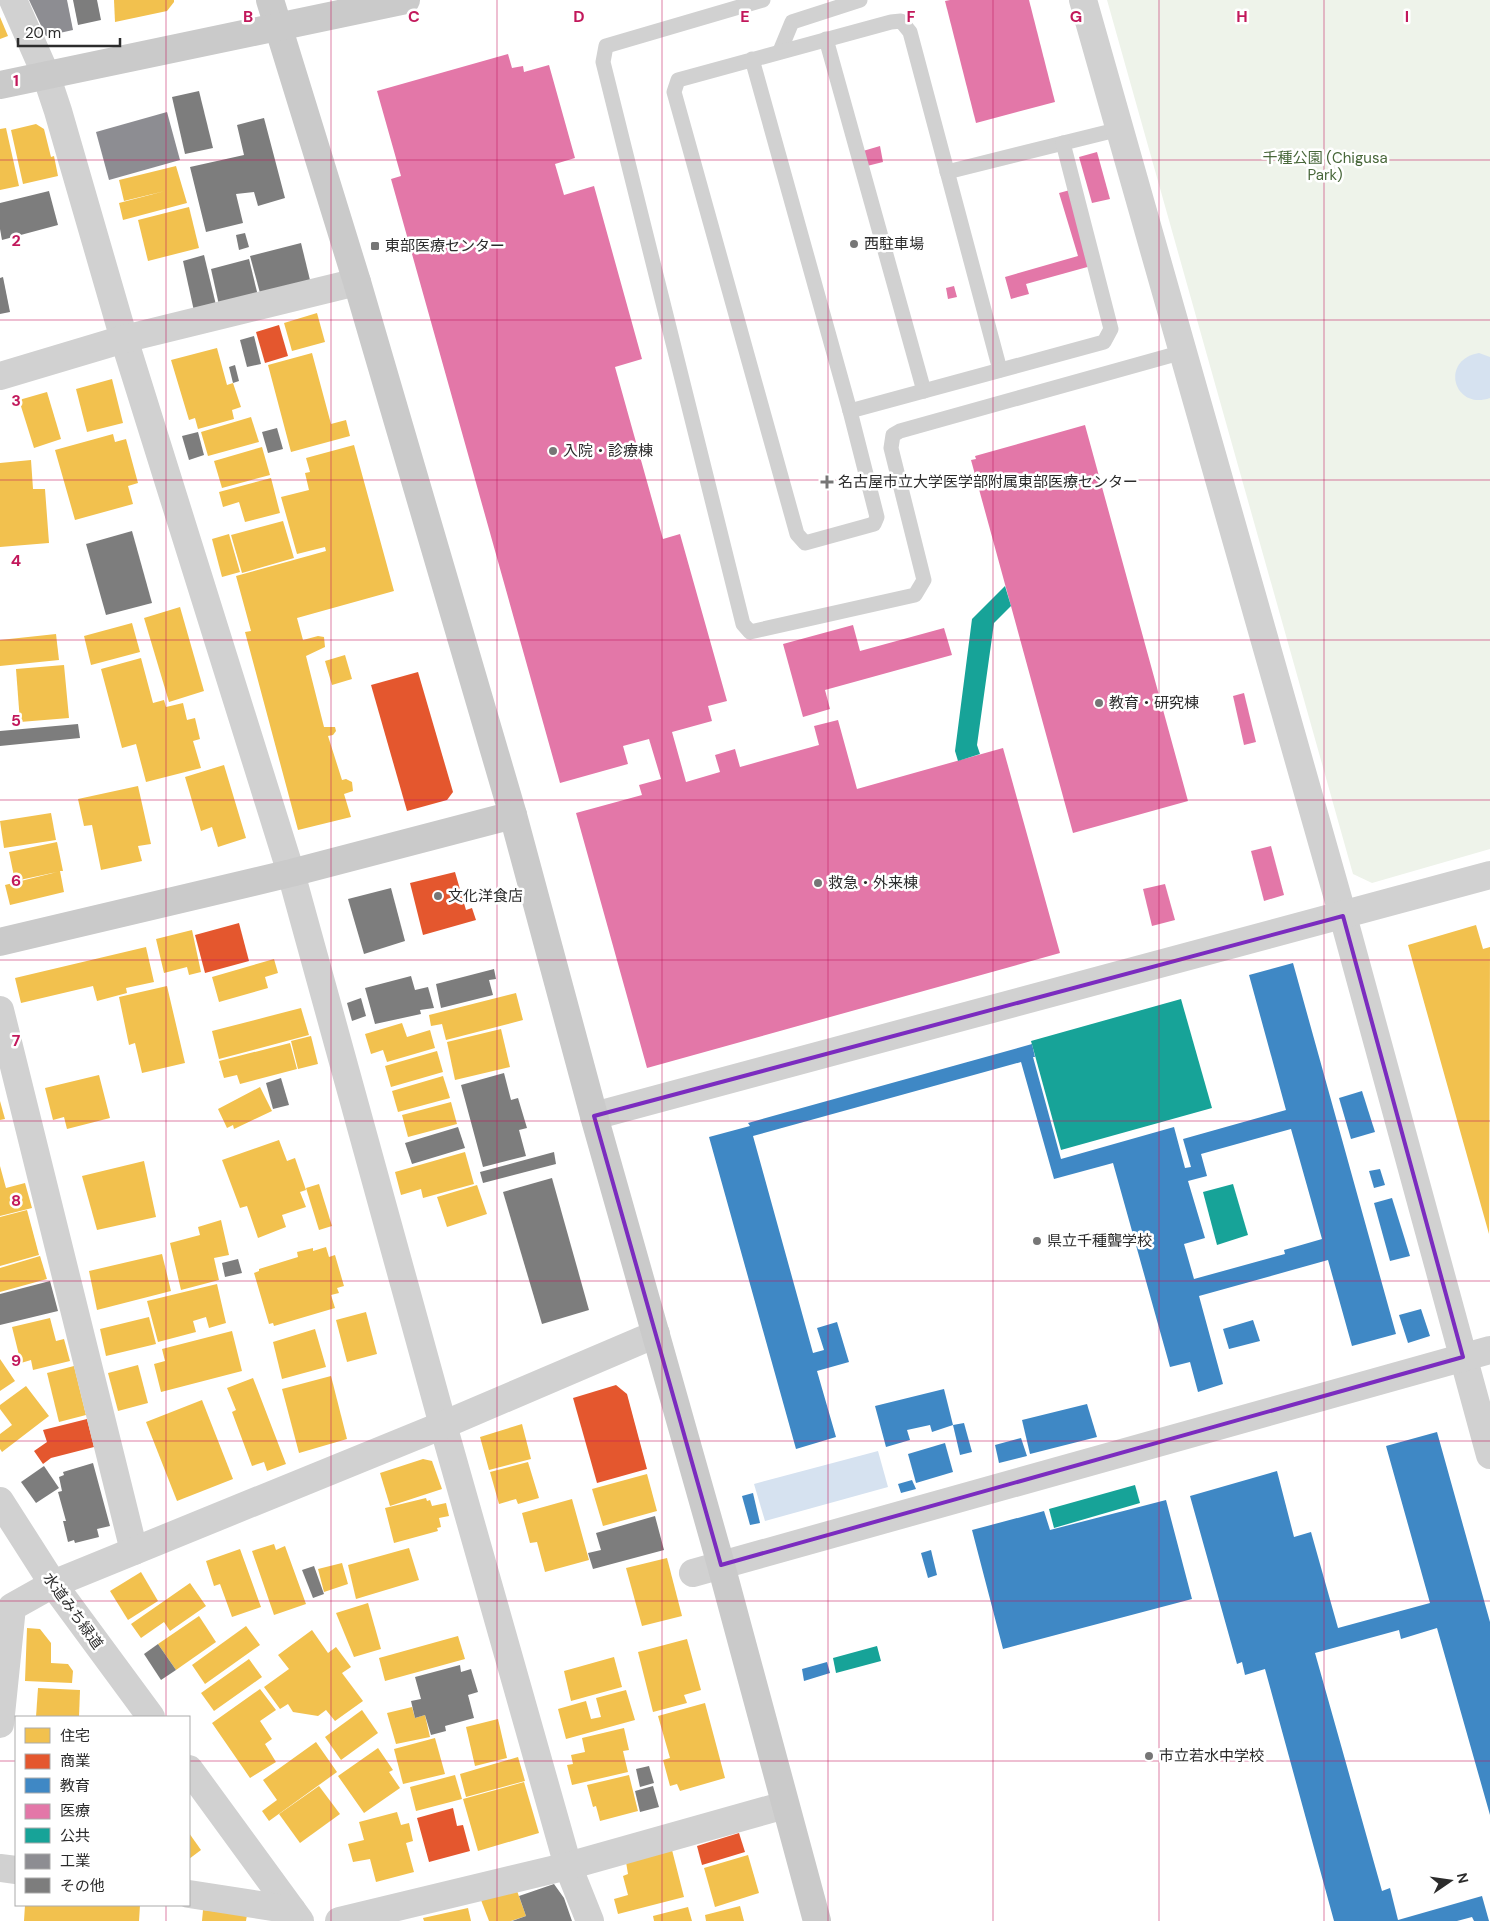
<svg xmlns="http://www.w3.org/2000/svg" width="1490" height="1921" font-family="'DM Sans','Noto Sans JP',sans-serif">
<rect width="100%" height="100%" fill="#fff"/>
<polygon fill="#eef3ea" points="1107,0 1490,0 1490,849 1372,883 1353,874"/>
<g fill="#d6e2f0">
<path d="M1479,353L1490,357V398C1454,411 1439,360 1479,353Z"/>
<polygon points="878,1451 888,1487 765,1521 754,1484"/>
</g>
<g fill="#f2c14e">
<polygon points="114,0 174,0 174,2 167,11 115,22"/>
<polygon points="0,17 8,36 0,39"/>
<polygon points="36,124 44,129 51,157 54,156 58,176 23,184 11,130"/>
<polygon points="6,128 19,186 0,190 0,129"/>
<polygon points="176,166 187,203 123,220 119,203 165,191 124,201 119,180"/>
<polygon points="189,207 199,248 148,261 138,220"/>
<polygon points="317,313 325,342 292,351 284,323"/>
<polygon points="217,348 227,385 233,383 241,407 232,410 234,419 198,429 195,418 189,420 171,360"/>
<polygon points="312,353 331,424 346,420 350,436 291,452 268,365"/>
<polygon points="112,379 123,423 87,432 76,389"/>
<polygon points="47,392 61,439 34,448 19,400"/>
<polygon points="251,417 259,442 208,456 201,432"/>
<polygon points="113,434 115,442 126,439 138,483 128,486 133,504 75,520 55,450"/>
<polygon points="354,445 394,591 297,618 303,640 318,636 324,637 325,647 306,656 324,727 335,727 336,731 333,735 328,736 342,780 346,779 352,782 353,791 344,794 351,817 298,830 245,632 251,631 236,576 326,551 325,547 297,554 281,497 309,490 305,473 310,472 306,458"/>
<polygon points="262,447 270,475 222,488 214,461"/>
<polygon points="31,460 33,489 45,489 49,543 0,547 0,463"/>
<polygon points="271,478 280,513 245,522 239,502 223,507 219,492"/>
<polygon points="283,521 294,558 242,573 231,535"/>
<polygon points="229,534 240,572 222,577 212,539"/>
<polygon points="180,607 204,691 169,702 144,618"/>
<polygon points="132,623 140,652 91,665 84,636"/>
<polygon points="56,634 59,660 0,666 0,640"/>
<polygon points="345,655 352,679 332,685 325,661"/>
<polygon points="141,658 153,703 164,700 166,707 183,703 187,720 195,718 200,739 193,741 201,768 146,782 136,744 122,748 101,669"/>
<polygon points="64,665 69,718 20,722 16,669"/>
<polygon points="224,765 246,838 218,847 212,827 201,831 185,777"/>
<polygon points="138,786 151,844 138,846 142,861 101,870 92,825 84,826 78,799"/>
<polygon points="51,813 56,840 4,848 0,821"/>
<polygon points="57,842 63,871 60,871 64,892 10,905 5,885 57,872 15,881 9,852"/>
<polygon points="1476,925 1483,949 1490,947 1489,1234 1408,945"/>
<polygon points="192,930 201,972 189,975 187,967 164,973 156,939"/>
<polygon points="146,947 154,982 126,988 127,993 97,1001 93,986 21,1003 15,978"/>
<polygon points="274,959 278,973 265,977 268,988 219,1002 212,977"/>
<polygon points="167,986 185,1063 142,1073 135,1043 129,1045 119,997"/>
<polygon points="516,993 523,1020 446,1040 442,1024 431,1026 429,1015"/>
<polygon points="301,1008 309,1035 219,1059 212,1031"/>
<polygon points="402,1023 407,1037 430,1030 435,1048 387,1062 383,1050 371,1054 365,1034"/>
<polygon points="501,1029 510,1067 455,1080 447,1042"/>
<polygon points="311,1036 318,1064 298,1069 291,1041"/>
<polygon points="290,1043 297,1069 240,1084 237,1075 224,1078 219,1061"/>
<polygon points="437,1051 443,1072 391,1087 385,1066"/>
<polygon points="99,1075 110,1118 67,1129 64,1117 53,1120 45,1088"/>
<polygon points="443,1076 450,1098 398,1112 392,1091"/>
<polygon points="260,1087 272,1111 234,1129 233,1125 227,1128 218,1109"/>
<polygon points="0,1101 5,1119 0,1120"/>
<polygon points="451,1102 457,1124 408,1137 402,1115"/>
<polygon points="279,1140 287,1161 295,1158 306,1190 300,1192 306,1207 282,1215 286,1227 258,1238 247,1206 240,1208 222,1160"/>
<polygon points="465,1152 474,1184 423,1198 421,1189 401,1195 395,1172"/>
<polygon points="144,1161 156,1217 97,1230 82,1176"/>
<polygon points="0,1166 6,1188 25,1183 32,1208 0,1216"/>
<polygon points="319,1184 332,1226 319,1230 306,1188"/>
<polygon points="477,1185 487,1214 447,1227 437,1197"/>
<polygon points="27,1210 39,1255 0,1266 0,1217"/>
<polygon points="221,1220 229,1255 214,1258 219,1280 181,1290 170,1243 200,1235 198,1227"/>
<polygon points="326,1247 329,1257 335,1255 344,1286 337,1288 339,1293 331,1295 335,1308 274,1326 273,1323 269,1324 254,1273 259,1271 259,1269 298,1257 297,1252 313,1248 313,1251"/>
<polygon points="162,1254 171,1291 97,1310 89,1271"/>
<polygon points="40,1256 47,1279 0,1292 0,1268"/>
<polygon points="217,1284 226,1323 209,1328 206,1317 193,1321 196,1332 158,1342 147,1301"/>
<polygon points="366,1312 377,1354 347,1362 336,1320"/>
<polygon points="149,1317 156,1344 106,1356 100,1329"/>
<polygon points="50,1318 56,1341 64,1339 70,1361 33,1370 31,1360 21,1363 12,1327"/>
<polygon points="315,1329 326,1367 282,1379 273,1342"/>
<polygon points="232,1331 242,1371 161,1392 154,1364 165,1361 162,1349"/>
<polygon points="0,1359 15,1381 0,1391"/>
<polygon points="138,1365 148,1403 118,1411 108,1373"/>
<polygon points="74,1366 86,1415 59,1422 47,1373"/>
<polygon points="331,1376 347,1439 299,1453 282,1389"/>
<polygon points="253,1378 286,1464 267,1471 264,1462 252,1466 232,1412 236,1410 227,1388"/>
<polygon points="26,1386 49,1416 2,1452 0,1449 0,1434 12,1425 0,1409 0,1405"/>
<polygon points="202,1400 233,1479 177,1501 146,1422"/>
<polygon points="522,1424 531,1459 489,1470 480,1437"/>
<polygon points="423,1459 432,1461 442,1489 390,1506 380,1473"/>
<polygon points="528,1462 539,1498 518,1504 516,1499 499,1504 490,1472"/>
<polygon points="647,1474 657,1511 603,1526 592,1489"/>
<polygon points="426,1498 427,1501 430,1500 432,1506 446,1503 449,1516 439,1518 441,1527 437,1528 438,1531 394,1543 385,1508"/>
<polygon points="572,1499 589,1560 545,1572 537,1542 530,1543 522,1513"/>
<polygon points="274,1544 276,1550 285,1546 306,1604 274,1615 252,1551"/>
<polygon points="409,1548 419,1580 356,1599 348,1565"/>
<polygon points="240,1549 261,1607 232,1617 220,1584 214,1586 206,1561"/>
<polygon points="667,1558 682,1616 642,1626 626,1568"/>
<polygon points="342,1563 348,1584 324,1592 318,1569"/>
<polygon points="141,1572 158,1601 128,1620 110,1591"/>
<polygon points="190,1583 206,1606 170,1631 164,1622 141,1638 131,1624"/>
<polygon points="368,1603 381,1649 354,1657 336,1613"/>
<polygon points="199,1616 216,1642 176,1670 158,1644"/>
<polygon points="246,1626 260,1645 205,1684 192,1665"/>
<polygon points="27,1628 40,1629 51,1643 51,1663 68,1664 73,1671 72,1683 25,1681"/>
<polygon points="312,1630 328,1653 336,1647 351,1667 342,1673 363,1701 335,1721 326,1710 318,1716 293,1712 288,1704 280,1709 264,1687 289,1669 278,1655"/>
<polygon points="458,1636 465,1659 385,1681 379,1658"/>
<polygon points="687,1639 701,1690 684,1695 687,1703 653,1712 638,1652"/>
<polygon points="614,1657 622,1687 571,1701 564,1671"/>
<polygon points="249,1659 262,1677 214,1711 201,1693"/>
<polygon points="38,1688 80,1690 79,1717 36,1717"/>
<polygon points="260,1689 276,1710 260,1721 272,1739 265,1744 276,1762 250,1778 212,1723"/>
<polygon points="626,1690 635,1720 566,1739 558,1709 586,1701 591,1719 601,1717 596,1698"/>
<polygon points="705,1703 725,1778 680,1791 677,1784 670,1786 663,1760 670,1758 658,1716"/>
<polygon points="412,1707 415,1718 425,1715 430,1737 396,1744 387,1713"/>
<polygon points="362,1710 378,1733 341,1760 325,1737"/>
<polygon points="498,1719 507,1758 475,1766 466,1727"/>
<polygon points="624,1728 629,1750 623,1751 628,1772 572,1785 567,1765 573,1764 571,1755 585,1752 582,1738"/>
<polygon points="435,1738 445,1774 403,1784 394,1749"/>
<polygon points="316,1742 337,1772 269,1821 262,1811 277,1800 263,1780"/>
<polygon points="378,1748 393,1770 389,1772 400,1788 364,1813 338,1776"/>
<polygon points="518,1757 525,1781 466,1797 460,1774"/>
<polygon points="455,1775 462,1799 416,1811 410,1787"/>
<polygon points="629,1775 638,1811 600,1821 596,1806 593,1807 587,1785"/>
<polygon points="524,1782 539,1833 478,1851 463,1799"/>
<polygon points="319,1786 340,1814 300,1843 279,1814"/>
<polygon points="397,1812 401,1825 409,1823 413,1841 406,1843 414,1872 376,1882 370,1859 353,1862 348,1844 364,1840 359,1822"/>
<polygon points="189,1833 201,1850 189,1859"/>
<polygon points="672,1850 684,1897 618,1914 614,1899 628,1895 623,1876 628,1874 626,1862"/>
<polygon points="748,1855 759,1893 715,1907 704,1868"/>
<polygon points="516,1888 526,1916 511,1921 489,1921 481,1900"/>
<polygon points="25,1905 140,1905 139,1921 24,1921"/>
<polygon points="740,1906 744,1921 706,1921 705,1915"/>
<polygon points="688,1907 692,1921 654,1921 653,1916"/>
<polygon points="468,1908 471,1921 424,1921 423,1918"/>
<polygon points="203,1910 247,1915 246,1921 202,1921"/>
</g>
<g fill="#e4572e">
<polygon points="279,325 288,356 265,363 256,332"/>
<polygon points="418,672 453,792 447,800 407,811 371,685"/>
<polygon points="455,872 466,910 472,908 476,920 423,935 410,883"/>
<polygon points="239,923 249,961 205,973 195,935"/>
<polygon points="616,1385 627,1394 647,1469 597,1483 573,1398"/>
<polygon points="87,1419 94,1447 51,1458 43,1464 34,1451 47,1442 43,1430"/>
<polygon points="453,1808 457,1826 463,1825 470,1851 429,1862 417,1818"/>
<polygon points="739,1833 745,1852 702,1865 697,1846"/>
</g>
<g fill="#3f88c5" fill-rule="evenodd">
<path d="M1293,963L1396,1334L1352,1346L1328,1260L1199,1296L1223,1384L1198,1392L1190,1362L1170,1367L1113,1163L1054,1179L1021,1062L753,1136L813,1353L824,1350L817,1328L837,1322L849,1362L817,1371L836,1437L796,1449L709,1137L750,1126L748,1123L1032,1044L1035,1057H1033L1061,1159L1174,1127L1185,1168L1191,1167L1183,1139L1286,1110L1249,975ZM1291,1129L1322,1239L1284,1250L1285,1254L1194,1279L1184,1244L1205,1238L1188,1181L1207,1176L1201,1154Z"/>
<polygon points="1362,1091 1375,1132 1351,1139 1339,1098"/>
<polygon points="1380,1169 1385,1185 1374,1188 1369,1171"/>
<polygon points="1392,1198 1410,1256 1390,1261 1374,1203"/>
<polygon points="1421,1309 1430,1336 1408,1343 1399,1315"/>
<polygon points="1253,1320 1260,1341 1229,1349 1223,1329"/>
<polygon points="944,1389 953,1425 932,1432 930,1425 907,1430 910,1440 886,1447 875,1406"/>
<polygon points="1087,1404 1097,1437 1030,1454 1022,1420"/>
<polygon points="964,1423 972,1452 960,1455 953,1425"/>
<polygon points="1437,1432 1490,1622 1490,1815 1437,1628 1401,1639 1399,1630 1315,1653 1382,1891 1390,1888 1398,1920 1482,1896 1489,1921 1474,1921 1472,1917 1457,1921 1334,1921 1265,1669 1245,1675 1242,1662 1237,1664 1190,1496 1277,1471 1294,1537 1311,1532 1338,1628 1430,1603 1386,1446"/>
<polygon points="1021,1438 1027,1456 999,1463 995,1445"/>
<polygon points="945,1443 953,1472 916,1483 908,1454"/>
<polygon points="912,1480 916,1489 901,1493 898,1484"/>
<polygon points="753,1493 760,1523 750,1525 742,1496"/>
<polygon points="1166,1500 1192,1599 1003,1649 972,1530 1044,1511 1050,1530"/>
<polygon points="931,1550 937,1575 928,1578 921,1553"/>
<polygon points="827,1662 830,1673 804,1681 802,1669"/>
</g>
<g fill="#e377a8">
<polygon points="950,0 1029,0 1055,102 976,123 945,1"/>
<polygon points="508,54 512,68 523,66 524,72 549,65 575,158 555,164 564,195 594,186 642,359 615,367 663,539 680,534 727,701 708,706 712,721 672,732 686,782 720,772 715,755 735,749 740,767 819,745 814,726 838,720 857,789 1003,748 1060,953 647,1068 576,813 642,795 639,785 661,779 649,739 623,746 628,764 560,783 391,179 401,176 377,91"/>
<polygon points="880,146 883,162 867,166 863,151"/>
<polygon points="1097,152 1110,199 1092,203 1079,157"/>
<polygon points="1070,190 1091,266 1026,284 1029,294 1011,299 1005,277 1078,256 1059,193"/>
<polygon points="954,286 957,297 948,299 946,288"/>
<polygon points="1085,425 1188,801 1073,833 971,460 976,459 975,456"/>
<polygon points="853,625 860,651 944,628 952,655 825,690 830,709 803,717 783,644"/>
<polygon points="1244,693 1256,742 1244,745 1233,696"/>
<polygon points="1271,846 1284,895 1264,901 1251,851"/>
<polygon points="1165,884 1175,920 1152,926 1143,889"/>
</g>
<g fill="#17a398">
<polygon points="1005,586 1011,606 994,623 977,745 980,754 958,761 955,751 972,619"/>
<polygon points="1181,999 1212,1108 1061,1150 1031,1041"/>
<polygon points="1233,1184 1248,1235 1217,1245 1203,1192"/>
<polygon points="1135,1485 1140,1503 1054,1528 1049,1509"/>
<polygon points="877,1646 881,1661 836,1673 833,1658"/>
</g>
<g fill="#8d8d92">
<polygon points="29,0 67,0 73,30 46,36"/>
<polygon points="167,112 180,160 109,180 96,132"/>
</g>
<g fill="#7d7d7d">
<polygon points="73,0 97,0 101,20 78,25"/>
<polygon points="199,91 213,148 185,154 172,97"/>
<polygon points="264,118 285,198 258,206 254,192 236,194 243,223 206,232 190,167 244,155 237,125"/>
<polygon points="49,191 58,225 2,240 0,229 0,203"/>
<polygon points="245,233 249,247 239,250 236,235"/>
<polygon points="301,243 310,280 260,293 250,256"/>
<polygon points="204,255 216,305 194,311 183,261"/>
<polygon points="249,259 258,296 219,305 211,269"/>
<polygon points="3,277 10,312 0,314 0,278"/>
<polygon points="254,336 261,364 247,367 240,340"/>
<polygon points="235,365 239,381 233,383 229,367"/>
<polygon points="277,428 283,449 268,453 262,432"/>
<polygon points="198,432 204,455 189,460 182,436"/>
<polygon points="132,531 152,603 106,615 86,544"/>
<polygon points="78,724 80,738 0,746 0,731"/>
<polygon points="391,888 405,941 364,954 348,899"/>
<polygon points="494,969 496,979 489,980 493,995 441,1008 436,984"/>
<polygon points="411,976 415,990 428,987 434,1008 420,1010 421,1014 375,1024 365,988"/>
<polygon points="361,998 366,1016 352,1021 347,1003"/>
<polygon points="504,1073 511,1100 518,1098 527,1128 519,1130 526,1156 483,1167 461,1085"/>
<polygon points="281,1078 289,1105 273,1109 266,1083"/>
<polygon points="458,1127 465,1148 412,1164 405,1143"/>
<polygon points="554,1152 556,1164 483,1183 480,1172"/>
<polygon points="552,1178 589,1310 542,1324 503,1192"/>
<polygon points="238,1259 242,1273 225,1277 222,1263"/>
<polygon points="50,1281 58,1311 0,1325 0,1294"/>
<polygon points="93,1463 110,1526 97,1529 99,1537 75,1543 74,1540 68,1542 63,1521 66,1521 58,1492 62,1491 59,1477 64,1475 63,1472"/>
<polygon points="44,1466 59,1488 36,1503 21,1482"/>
<polygon points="655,1516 664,1550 593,1569 588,1553 601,1550 596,1533"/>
<polygon points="314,1566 324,1594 313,1598 302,1570"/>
<polygon points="158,1644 176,1670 161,1680 144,1654"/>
<polygon points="460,1665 461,1672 471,1669 478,1692 468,1695 474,1718 445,1726 446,1731 431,1735 425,1715 415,1718 411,1701 421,1699 415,1677"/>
<polygon points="649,1766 654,1783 640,1787 636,1769"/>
<polygon points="653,1786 659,1807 640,1812 635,1791"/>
<polygon points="554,1884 564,1898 572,1921 512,1921 526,1916 519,1896"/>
</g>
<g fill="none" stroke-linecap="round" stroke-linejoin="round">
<g stroke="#d1d1d1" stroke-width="15">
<polyline points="763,0 606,46 603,62 743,624 750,632 915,595 924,580 891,448 893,435 900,431 1183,352"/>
<polyline points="826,39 924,391"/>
<polyline points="780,51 792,22 860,0"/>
<path d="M752,59L850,411L877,517L874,524L805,543L797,534L674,92L678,80C749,60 820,41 891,22L901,21L910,32L1000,370"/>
<polyline points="947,172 1120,129"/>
<polyline points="850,411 1104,342 1111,329 1063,143"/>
</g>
<g stroke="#d1d1d1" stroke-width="28">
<polyline points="13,0 46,75 58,111 124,339 291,873 443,1425 568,1866 590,1921"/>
<polyline points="1083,0 1343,916 1490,1455"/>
<polyline points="0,376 124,339 357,282"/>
<polyline points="0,1010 134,1551"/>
<polyline points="594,1116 1490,875"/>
<polyline points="0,1501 53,1584 151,1717"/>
<polyline points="693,1573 1490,1350"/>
<polyline points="0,1724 12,1607 53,1584 443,1425 656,1334"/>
<polyline points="189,1769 300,1921"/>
<polyline points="0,1868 16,1870"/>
<polyline points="189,1894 292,1910"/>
<polyline points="339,1921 568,1866 785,1805"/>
</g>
<g stroke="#cacaca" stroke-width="28">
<polyline points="270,0 357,282 513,815 594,1116 721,1565 817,1921"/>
<polyline points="0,85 406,0"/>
<polyline points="0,942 291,873 513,815"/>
</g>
</g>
<path fill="none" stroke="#7b2cbf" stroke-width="4" stroke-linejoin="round" d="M1343,916L1463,1357L721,1565L594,1116Z"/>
<path fill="none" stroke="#c2185b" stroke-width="1" stroke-opacity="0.55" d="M166,0V1717M331,0V1921M497,0V1921M662,0V1921M828,0V1921M993,0V1921M1159,0V1921M1324,0V1921M0,160H1490M0,320H1490M0,480H1490M0,640H1490M0,800H1490M0,960H1490M0,1121H1490M0,1281H1490M0,1441H1490M0,1601H1490M0,1761H16M189,1761H1490M166,1905V1921"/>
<g fill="#767676" stroke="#fff" stroke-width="2">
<circle cx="854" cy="244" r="5"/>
<rect x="370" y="241" width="10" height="10" rx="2.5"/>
<circle cx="553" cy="451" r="5"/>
<path d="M824.5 474.5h5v5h5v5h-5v5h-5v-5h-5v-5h5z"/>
<circle cx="1099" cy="703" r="5"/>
<circle cx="818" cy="883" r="5"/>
<circle cx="438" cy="896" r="5"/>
<circle cx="1037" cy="1241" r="5"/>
<circle cx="1149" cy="1756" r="5"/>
</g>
<g text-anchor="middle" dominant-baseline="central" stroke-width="5" stroke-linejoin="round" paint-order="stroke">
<g font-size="15" fill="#48673a" stroke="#fff">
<text x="1325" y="158">千種公園 (Chigusa<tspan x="1325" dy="17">Park)</tspan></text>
</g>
<g font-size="15" fill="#2c2c2c" stroke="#fff" text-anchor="start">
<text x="864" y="244">西駐車場</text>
<text x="385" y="246">東部医療センター</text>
<text x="563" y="451">入院・診療棟</text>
<text x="838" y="482">名古屋市立大学医学部附属東部医療センター</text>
<text x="1109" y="703">教育・研究棟</text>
<text x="828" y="883">救急・外来棟</text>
<text x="448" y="896">文化洋食店</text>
<text x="1047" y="1241">県立千種聾学校</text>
<text x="1159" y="1756">市立若水中学校</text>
</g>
<g font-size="15" fill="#2c2c2c" stroke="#fff">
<text transform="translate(73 1611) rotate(54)">水道みち緑道</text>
</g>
</g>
<g font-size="16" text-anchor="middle" font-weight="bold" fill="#c2185b" stroke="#fff" stroke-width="5" stroke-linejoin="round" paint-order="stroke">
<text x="248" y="22">B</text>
<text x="414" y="22">C</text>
<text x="579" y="22">D</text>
<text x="745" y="22">E</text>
<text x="911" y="22">F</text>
<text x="1076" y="22">G</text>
<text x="1242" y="22">H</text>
<text x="1407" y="22">I</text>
<text x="16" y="86">1</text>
<text x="16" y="246">2</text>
<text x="16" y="406">3</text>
<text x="16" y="566">4</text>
<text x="16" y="726">5</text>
<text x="16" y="886">6</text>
<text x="16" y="1046">7</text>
<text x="16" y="1206">8</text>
<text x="16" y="1366">9</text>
</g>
<rect x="15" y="1716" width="175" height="190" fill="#ffffff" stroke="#ababab"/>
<rect x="25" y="1728" width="25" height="15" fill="#f2c14e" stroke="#ababab"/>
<text x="60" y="1741" font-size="15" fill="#2c2c2c">住宅</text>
<rect x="25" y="1754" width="25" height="15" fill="#e4572e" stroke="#ababab"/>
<text x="60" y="1766" font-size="15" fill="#2c2c2c">商業</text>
<rect x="25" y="1778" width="25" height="15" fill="#3f88c5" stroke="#ababab"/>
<text x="60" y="1791" font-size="15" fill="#2c2c2c">教育</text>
<rect x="25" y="1804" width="25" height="15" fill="#e377a8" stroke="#ababab"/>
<text x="60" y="1816" font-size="15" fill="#2c2c2c">医療</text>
<rect x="25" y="1828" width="25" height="15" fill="#17a398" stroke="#ababab"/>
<text x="60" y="1841" font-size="15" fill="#2c2c2c">公共</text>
<rect x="25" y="1854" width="25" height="15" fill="#8d8d92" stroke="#ababab"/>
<text x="60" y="1866" font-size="15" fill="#2c2c2c">工業</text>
<rect x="25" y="1878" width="25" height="15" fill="#7d7d7d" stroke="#ababab"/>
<text x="60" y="1891" font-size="15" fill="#2c2c2c">その他</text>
<g transform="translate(1450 1881) rotate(77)" stroke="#ffffff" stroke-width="4" paint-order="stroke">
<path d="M0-4L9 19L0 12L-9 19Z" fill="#2c2c2c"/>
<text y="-8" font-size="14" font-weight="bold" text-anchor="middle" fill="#2c2c2c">N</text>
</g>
<path d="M18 38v8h102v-8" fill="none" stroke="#2c2c2c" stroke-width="2.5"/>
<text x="25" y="38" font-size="15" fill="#2c2c2c" stroke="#ffffff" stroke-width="4" paint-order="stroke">20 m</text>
</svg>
